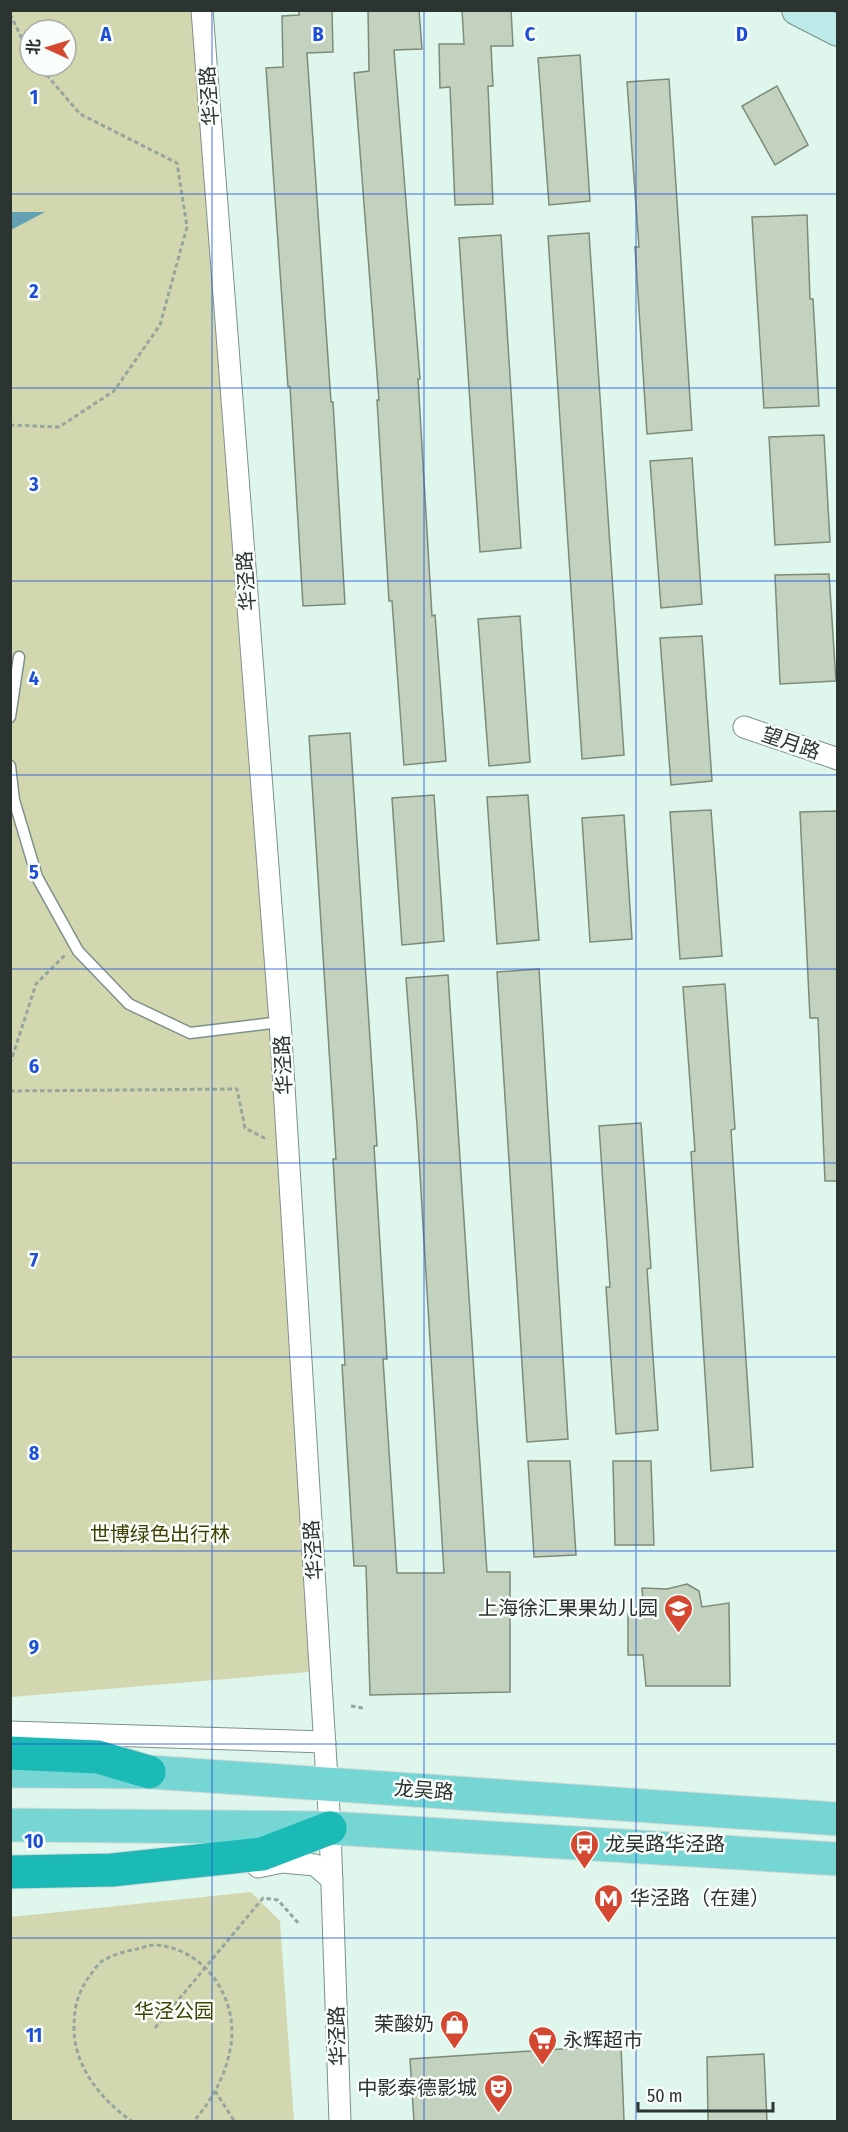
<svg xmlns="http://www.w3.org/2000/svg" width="848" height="2132" font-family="'Fira Sans Condensed','Noto Sans SC',sans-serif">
<rect width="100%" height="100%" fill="#def6eb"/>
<g fill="#d3d7b0" fill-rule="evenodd">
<path d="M11,11H200L320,1671L11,1697ZM30,30H66V66H30Z"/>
<polygon points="251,1892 280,1921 294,2121 11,2121 11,1917"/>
</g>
<polygon fill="#65a1b4" points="11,212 45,212 11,230"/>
<g fill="#c3d1bf" stroke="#7d8b7a" stroke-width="1.5">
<polygon points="299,10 332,10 333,52 307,53 331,402 333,402 345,604 303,606 290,387 288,387 266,68 283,67 282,16 299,15"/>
<polygon points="368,10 419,10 422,49 394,50 420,379 418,379 432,616 435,615 446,761 404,765 392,601 389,601 377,400 379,400 354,73 369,71"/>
<polygon points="462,10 511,10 513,46 491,46 493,86 488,86 493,204 455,205 450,87 440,88 439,44 464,44"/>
<polygon points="580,55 590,201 549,205 538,58"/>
<polygon points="669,79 692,430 647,434 635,247 639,247 627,82"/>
<polygon points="777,86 808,145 775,165 742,106"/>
<polygon points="807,215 810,299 813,299 819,406 764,408 752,217"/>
<polygon points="589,233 624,755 582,759 548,236"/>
<polygon points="501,235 521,548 480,552 459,238"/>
<polygon points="824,435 830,542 775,545 769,437"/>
<polygon points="692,458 702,604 661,608 650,461"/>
<polygon points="829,574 836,681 780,684 775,575"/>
<polygon points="520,616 530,762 489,766 478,619"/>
<polygon points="702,636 712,781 671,785 660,638"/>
<polygon points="350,733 377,1146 374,1146 387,1359 383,1359 397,1573 444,1573 417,1125 406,978 448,975 487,1572 510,1572 510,1692 370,1695 366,1566 354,1566 342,1365 345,1365 333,1159 336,1159 309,736"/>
<polygon points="434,795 444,941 402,945 392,798"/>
<polygon points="528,795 539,940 497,944 487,797"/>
<polygon points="711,810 722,956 680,959 670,812"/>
<polygon points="837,811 837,1181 825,1181 818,1018 810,1018 800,812"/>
<polygon points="624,815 632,939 590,942 582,818"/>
<polygon points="539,969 568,1439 527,1442 497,972"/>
<polygon points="725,984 735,1129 731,1130 753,1467 711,1471 691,1152 695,1151 683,987"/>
<polygon points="641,1123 651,1268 647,1269 658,1430 616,1434 606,1287 610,1287 599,1126"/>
<polygon points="528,1461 570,1461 576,1555 534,1557"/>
<polygon points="613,1461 651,1461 654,1545 615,1545"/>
<polygon points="687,1584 699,1591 702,1607 729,1603 730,1686 646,1686 643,1655 628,1655 628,1614 644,1614 642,1588 667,1589"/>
<polygon points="621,2045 624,2121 414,2121 410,2059"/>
<polygon points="764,2054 767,2121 708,2121 707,2057"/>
</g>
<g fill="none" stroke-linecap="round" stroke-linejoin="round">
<defs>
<g id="lane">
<polyline points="10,717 19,657"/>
<polyline points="10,766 14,800 37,877 78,951 129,1004 190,1033 280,1022"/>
</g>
<g id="street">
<polyline points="202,10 280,1022 330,1828 340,2122"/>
<polyline points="744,727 838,759"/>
<polyline points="10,1732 325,1742"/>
<polyline points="258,1867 282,1862 315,1865 332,1880"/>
</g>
<polyline id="secondary" points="797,10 838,31"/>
<g id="primary">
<polyline points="10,1771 149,1772 838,1819"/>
<polyline points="10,1825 330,1828 838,1859"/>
</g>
<g id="highway">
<polyline points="10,1753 98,1757 149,1772"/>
<polyline points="10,1872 112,1870 262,1854 330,1828"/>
</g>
</defs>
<use href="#lane" stroke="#7c9288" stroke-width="13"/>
<use href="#street" stroke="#7c9288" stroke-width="23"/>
<use href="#secondary" stroke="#7c9288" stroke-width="32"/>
<use href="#primary" stroke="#d9dada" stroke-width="35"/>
<use href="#highway" stroke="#d9dada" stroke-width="35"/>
<g stroke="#94a69e" stroke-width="3" stroke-dasharray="4.5 3" stroke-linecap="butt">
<polyline points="10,14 30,55"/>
<polyline points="10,425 59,427 114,391 160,325 187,227 177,163 80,114 39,66"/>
<polyline points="10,1064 36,984 65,955"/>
<polyline points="10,1091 237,1089 245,1128 268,1140"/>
<polyline points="351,1706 363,1708"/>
<polyline points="155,2028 263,1898 278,1900 300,1925"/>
<polyline points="215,2091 235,2122"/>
<path d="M133,2122C102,2101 75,2068 74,2030C74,2007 77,1993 91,1974C94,1970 98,1964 102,1961C113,1955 125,1951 137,1949C142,1948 149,1945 155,1945C205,1948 238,1998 231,2045C226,2075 213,2099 193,2122"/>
</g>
<use href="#lane" stroke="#fff" stroke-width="10"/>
<use href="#street" stroke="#fff" stroke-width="21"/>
<use href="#secondary" stroke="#bbeae9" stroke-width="30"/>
<use href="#primary" stroke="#76d6d4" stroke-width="33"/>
<use href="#highway" stroke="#1bbab7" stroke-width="33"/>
</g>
<path fill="none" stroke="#1d4ed8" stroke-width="1.5" stroke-opacity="0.55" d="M212,10V2122M424,10V2122M636,10V2122M10,194H838M10,388H838M10,581H838M10,775H838M10,969H838M10,1163H838M10,1357H838M10,1551H838M10,1744H838M10,1938H838"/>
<defs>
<symbol id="school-pin" viewBox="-11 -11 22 30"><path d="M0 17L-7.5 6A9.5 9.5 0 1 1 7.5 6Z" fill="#d44831" stroke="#f9fefb"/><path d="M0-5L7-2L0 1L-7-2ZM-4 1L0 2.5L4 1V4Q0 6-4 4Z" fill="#fff"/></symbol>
<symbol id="bus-pin" viewBox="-11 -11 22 30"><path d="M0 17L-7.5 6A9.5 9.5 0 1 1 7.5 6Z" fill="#d44831" stroke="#f9fefb"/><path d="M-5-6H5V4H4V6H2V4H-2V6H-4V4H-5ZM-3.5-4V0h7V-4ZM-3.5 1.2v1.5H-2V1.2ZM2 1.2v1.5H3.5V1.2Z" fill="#fff"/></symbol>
<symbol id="metro-pin" viewBox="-11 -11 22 30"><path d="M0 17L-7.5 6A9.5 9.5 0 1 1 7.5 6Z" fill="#d44831" stroke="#f9fefb"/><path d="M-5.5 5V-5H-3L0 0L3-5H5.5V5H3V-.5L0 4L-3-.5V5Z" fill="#fff"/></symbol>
<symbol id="shop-pin" viewBox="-11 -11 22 30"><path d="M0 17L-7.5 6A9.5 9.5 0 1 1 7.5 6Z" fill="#d44831" stroke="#f9fefb"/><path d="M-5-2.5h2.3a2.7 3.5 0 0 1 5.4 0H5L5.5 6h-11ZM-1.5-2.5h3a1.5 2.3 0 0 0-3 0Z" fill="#fff"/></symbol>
<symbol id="supermarket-pin" viewBox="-11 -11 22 30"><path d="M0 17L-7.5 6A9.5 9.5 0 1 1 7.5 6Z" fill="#d44831" stroke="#f9fefb"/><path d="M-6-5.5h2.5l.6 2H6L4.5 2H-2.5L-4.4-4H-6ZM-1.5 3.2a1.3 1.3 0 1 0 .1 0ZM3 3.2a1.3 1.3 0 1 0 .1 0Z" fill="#fff"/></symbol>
<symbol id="theatre-pin" viewBox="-11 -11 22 30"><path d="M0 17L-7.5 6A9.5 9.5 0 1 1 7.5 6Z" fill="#d44831" stroke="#f9fefb"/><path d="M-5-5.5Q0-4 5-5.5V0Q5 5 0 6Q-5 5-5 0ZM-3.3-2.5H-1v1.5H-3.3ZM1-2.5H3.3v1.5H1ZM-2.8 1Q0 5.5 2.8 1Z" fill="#fff"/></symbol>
</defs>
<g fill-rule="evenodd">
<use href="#school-pin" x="662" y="1592" width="33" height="45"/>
<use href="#bus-pin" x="568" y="1828" width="33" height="45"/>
<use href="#metro-pin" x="592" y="1882" width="33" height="45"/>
<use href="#shop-pin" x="438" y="2008" width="33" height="45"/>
<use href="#supermarket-pin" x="526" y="2024" width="33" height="45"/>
<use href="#theatre-pin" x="482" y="2072" width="33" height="45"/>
</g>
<g text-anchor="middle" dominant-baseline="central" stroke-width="5" stroke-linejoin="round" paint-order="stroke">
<g font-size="20" fill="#2b3430" stroke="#f9fefb">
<text transform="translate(209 96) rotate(-94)">华泾路</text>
<text transform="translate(246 581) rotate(-94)">华泾路</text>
<text transform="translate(791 743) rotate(19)">望月路</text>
<text transform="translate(283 1065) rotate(-93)">华泾路</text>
<text transform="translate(313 1550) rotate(-94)">华泾路</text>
<text transform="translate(424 1790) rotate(4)">龙吴路</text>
<text transform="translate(337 2036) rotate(-92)">华泾路</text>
</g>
<g font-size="20" fill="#404204" stroke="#f9fefb">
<text x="160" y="1534">世博绿色出行林</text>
<text x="174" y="2011">华泾公园</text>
</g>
<g font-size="20" fill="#2b3430" stroke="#f9fefb" text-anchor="end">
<text x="658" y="1608">上海徐汇果果幼儿园</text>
<text x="605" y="1844" text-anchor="start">龙吴路华泾路</text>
<text x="630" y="1898" text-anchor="start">华泾路（在建）</text>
<text x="434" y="2024">茉酸奶</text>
<text x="563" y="2040" text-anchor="start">永辉超市</text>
<text x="477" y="2088">中影泰德影城</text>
</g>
</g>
<g font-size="20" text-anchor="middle" font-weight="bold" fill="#1d4ed8" stroke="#f9fefb" stroke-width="5" stroke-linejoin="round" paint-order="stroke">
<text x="106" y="41">A</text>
<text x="318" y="41">B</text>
<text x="530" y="41">C</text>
<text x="742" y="41">D</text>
<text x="34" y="104">1</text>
<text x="34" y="298">2</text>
<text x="34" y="491">3</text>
<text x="34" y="685">4</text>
<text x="34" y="879">5</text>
<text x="34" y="1073">6</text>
<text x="34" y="1267">7</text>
<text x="34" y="1460">8</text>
<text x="34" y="1654">9</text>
<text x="34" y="1848">10</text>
<text x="34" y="2042">11</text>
</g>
<rect width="848" height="2132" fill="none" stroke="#2b3430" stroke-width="24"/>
<g transform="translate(48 48) rotate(274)"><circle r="28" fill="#f9fefb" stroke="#a7adaa" stroke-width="1.5"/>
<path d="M0-4.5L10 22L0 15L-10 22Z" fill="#d44831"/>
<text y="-9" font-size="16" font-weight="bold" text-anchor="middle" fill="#2b3430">北</text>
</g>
<path d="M638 2102v9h135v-9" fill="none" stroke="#2b3430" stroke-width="3"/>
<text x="647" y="2102" font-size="18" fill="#2b3430" stroke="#f9fefb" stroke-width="4.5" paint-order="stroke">50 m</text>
</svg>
